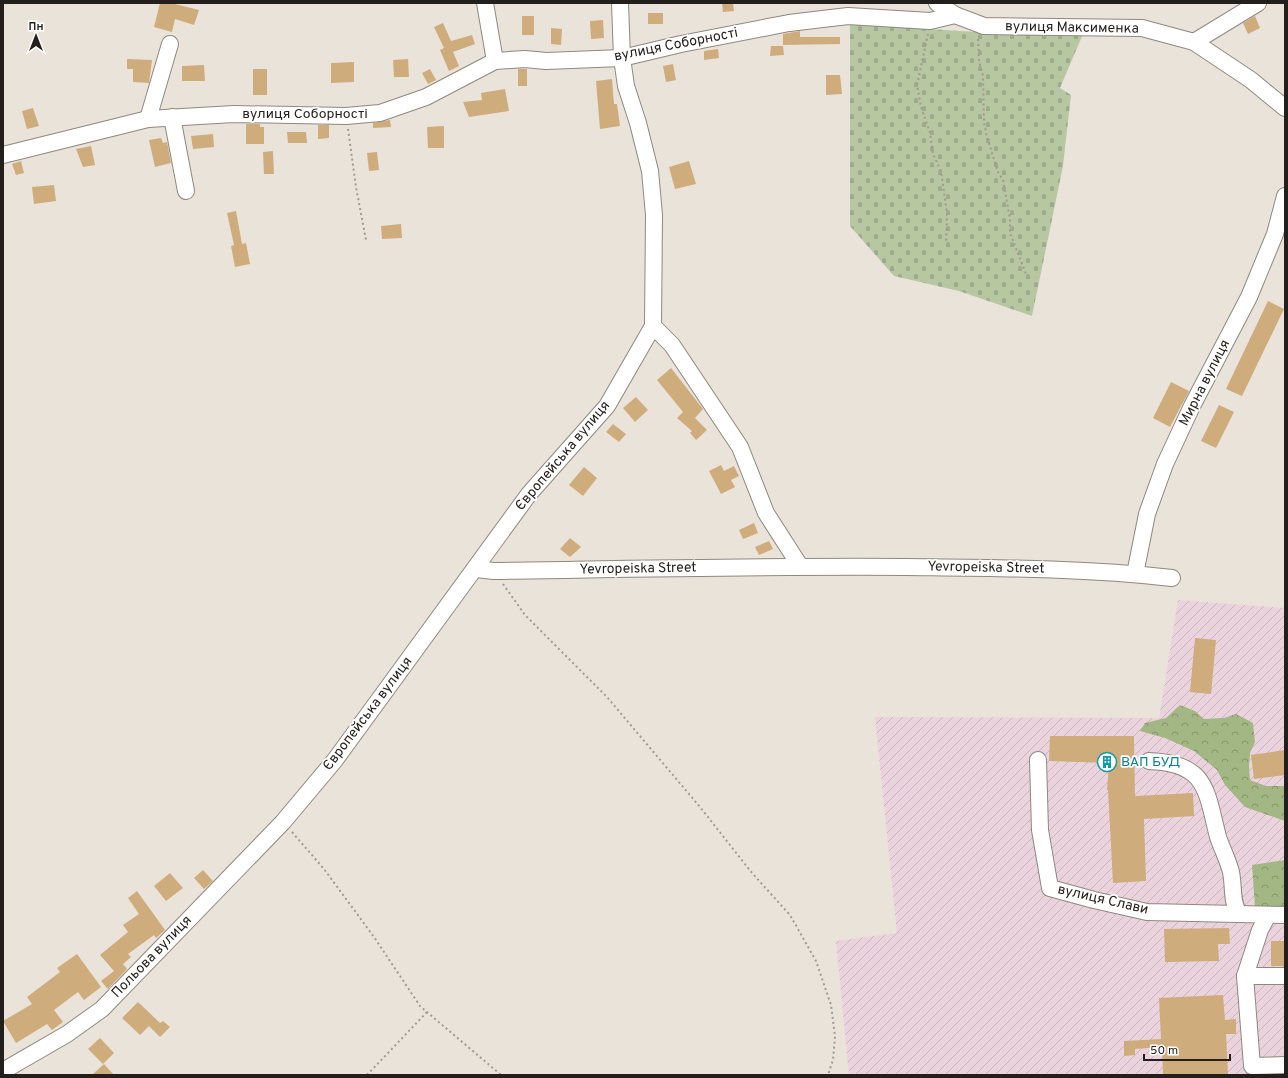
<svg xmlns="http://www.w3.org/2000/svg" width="1288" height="1078" font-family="Overpass,sans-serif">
<defs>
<pattern id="industrial-furrows" width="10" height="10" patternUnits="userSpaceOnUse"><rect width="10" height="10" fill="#ebd3dd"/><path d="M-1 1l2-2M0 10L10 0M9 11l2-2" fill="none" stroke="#c9b5bd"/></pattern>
<pattern id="forest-crowns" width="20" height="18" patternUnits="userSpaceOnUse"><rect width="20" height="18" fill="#a2b783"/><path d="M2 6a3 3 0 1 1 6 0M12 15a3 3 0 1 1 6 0" fill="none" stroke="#84946a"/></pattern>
<pattern id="cemetery-stones" width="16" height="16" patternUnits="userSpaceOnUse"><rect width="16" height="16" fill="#b7c7a2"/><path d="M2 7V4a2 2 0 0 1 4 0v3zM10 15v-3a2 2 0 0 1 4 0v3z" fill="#9daa8b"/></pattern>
</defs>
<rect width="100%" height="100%" fill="#eae3da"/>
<polygon fill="url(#industrial-furrows)" points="1178,600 1285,608 1285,1075 849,1075 836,941 897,933 875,717 1159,718"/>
<g fill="url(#forest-crowns)">
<polygon points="1180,705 1195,711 1204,719 1224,718 1236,714 1253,723 1255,742 1250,753 1249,766 1250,780 1266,786 1285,786 1285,821 1245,807 1225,785 1217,770 1194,751 1165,738 1140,731 1145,723 1166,718"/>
<polygon points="1285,860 1285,906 1255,907 1252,865"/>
</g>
<polygon fill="url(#cemetery-stones)" points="850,24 976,32 1083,34 1060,88 1071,95 1063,166 1032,316 959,291 894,276 850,226"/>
<g fill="#cfac7c">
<polygon points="160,3 171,3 199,10 194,25 175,19 172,32 154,27"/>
<polygon points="722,3 733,3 734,11 723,12"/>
<rect x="648" y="13" width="15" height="11"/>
<rect x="522" y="16" width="12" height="19"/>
<polygon points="1255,16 1260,28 1248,34 1243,23"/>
<polygon points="603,20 604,38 591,39 590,21"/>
<polygon points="443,23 451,41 472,35 475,44 453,52 459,66 449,71 440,50 444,48 434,27"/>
<polygon points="551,28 562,29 561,45 551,44"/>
<polygon points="800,31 800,37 840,37 840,44 783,45 783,34"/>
<polygon points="771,46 783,46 784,55 770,56"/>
<polygon points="718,49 719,58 704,60 704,51"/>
<polygon points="127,59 152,60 149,83 133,82 133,69 127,69"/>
<polygon points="408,59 409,77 394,77 393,60"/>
<polygon points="354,62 354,82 331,83 331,63"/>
<polygon points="673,64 676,80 666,82 663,66"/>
<polygon points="204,65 205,81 182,81 182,66"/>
<rect x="253" y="69" width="14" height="26"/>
<polygon points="430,69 436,80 428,84 422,73"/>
<rect x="518" y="69" width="9" height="17"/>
<polygon points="826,75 840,75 842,94 826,95"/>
<polygon points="612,79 614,104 617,104 620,126 600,129 596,81"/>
<polygon points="505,89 509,111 469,117 463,102 482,100 481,93"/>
<polygon points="33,108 39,126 27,129 22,111"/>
<polygon points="390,120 391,127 373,128 373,123"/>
<polygon points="246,124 260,124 260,127 264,127 264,144 246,144"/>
<polygon points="318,125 329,125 329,138 318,139"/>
<polygon points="444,126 444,148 428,148 427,127"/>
<polygon points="287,132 306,132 307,143 288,143"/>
<polygon points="213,134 214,147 193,149 191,136"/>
<polygon points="161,138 163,143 167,142 171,163 155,167 149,140"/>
<polygon points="91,146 95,165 83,167 76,149"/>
<polygon points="273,151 274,174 264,174 263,152"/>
<polygon points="377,152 379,170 369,171 367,153"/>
<polygon points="21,161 24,173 16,175 12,164"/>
<polygon points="689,161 696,184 675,189 669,167"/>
<polygon points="54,185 56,201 34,204 32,187"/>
<polygon points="236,211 242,244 246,243 250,264 235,267 231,246 234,245 227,213"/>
<polygon points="401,224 402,238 382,239 381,226"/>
<polygon points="1268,301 1284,309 1242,396 1226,389"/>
<polygon points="671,368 703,409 695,418 707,430 696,440 690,433 692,431 677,418 683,412 657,380"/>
<polygon points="1171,382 1189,391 1170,427 1153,418"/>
<polygon points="636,397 648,410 635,422 623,408"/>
<polygon points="1219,405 1234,412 1216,448 1201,441"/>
<polygon points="613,424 626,434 619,442 606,432"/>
<polygon points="721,465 724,471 734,466 739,476 731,480 735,487 721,494 709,471"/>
<polygon points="584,467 597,478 583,496 569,485"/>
<polygon points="754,523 758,533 743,539 739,530"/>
<polygon points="570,538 581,547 570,557 560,549"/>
<polygon points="769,541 773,549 759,555 755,547"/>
<polygon points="1195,638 1216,640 1211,694 1190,692"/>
<polygon points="1050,736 1134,736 1135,796 1193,793 1194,816 1144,819 1146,881 1113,883 1108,790 1107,790 1109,763 1049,761"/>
<polygon points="1285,750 1285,775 1254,779 1251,755"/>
<polygon points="203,870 213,881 204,889 194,878"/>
<polygon points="170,873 183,888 166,901 154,886"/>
<polygon points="137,891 165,930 156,938 154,935 128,954 131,957 123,964 127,969 108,989 101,981 114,971 100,955 128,932 123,925 139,914 128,898"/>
<polygon points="1229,928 1230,944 1218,944 1219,961 1165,962 1164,929"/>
<rect x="1271" y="941" width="14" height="25"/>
<polygon points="77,954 101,987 84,1000 78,992 54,1010 63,1022 52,1030 47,1024 16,1043 3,1021 32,1004 27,997 60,972 57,968"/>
<polygon points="1223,995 1225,1020 1236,1019 1236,1034 1226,1034 1228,1075 1163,1075 1162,1047 1135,1049 1135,1055 1124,1056 1124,1041 1161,1039 1159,998"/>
<polygon points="138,1002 160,1023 163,1021 170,1027 160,1037 149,1026 140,1035 122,1018"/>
<polygon points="100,1038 114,1053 103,1064 88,1049"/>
<polygon points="104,1064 114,1075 92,1075"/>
</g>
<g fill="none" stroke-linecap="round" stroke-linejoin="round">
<defs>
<g id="minor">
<polyline points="485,3 495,61"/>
<polyline points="937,3 955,15 984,26 1142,28 1194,42 1251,80 1285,108"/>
<polyline points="1194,42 1258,3"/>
<polyline points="172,117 186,191"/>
<polyline points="148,119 170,44"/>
<polyline points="3,155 148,119 234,114 346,116 380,113 426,97 495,61 525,59 546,61 622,58 681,44 789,23 848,16 930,21 955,15"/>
<polyline points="653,326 672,345 740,447 766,513 800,566"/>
<path d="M476,569L494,571C631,569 769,566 907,567C995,568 1084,568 1172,578"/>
<polyline points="1135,574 1147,514 1165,464 1192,406 1249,297 1275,234 1285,196"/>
<polyline points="1038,760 1040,830 1050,888 1094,900 1147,912 1285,915"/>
<path d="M1149,761C1207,763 1206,790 1218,837C1222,849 1228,860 1231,872C1234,887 1231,901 1239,914"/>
<polyline points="1268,915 1260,930 1245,976 1252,1066 1285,1065"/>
<polyline points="1245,976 1285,976"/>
<polyline points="3,1071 67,1034 102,1009 283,822 335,760 529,494 607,406 653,326 654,215 650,171 638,123 626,86 622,58 620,3"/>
</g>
</defs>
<use href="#minor" stroke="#8f8880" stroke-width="18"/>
<g stroke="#9f9a93" stroke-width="2" stroke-dasharray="2 3" stroke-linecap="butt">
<polyline points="928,34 917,85 921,107 930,133 933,154 941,171 947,214 946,243"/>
<polyline points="978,39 979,61 983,76 984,123 987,137 998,172 1003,180 1010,219 1010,233 1026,274"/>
<polyline points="348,129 356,187 366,240"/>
<polyline points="503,584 525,615 607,697 700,807 752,873 790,915 816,961 831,1005 835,1036 833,1060 828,1075"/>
<polyline points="292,832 324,869 374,937 420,1006 501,1075"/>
<polyline points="367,1075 427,1012"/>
</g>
<use href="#minor" stroke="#fff" stroke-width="16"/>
</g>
<defs>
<symbol id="building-ring" viewBox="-11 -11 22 22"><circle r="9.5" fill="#fff" stroke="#0f9aa8" stroke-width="1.5"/><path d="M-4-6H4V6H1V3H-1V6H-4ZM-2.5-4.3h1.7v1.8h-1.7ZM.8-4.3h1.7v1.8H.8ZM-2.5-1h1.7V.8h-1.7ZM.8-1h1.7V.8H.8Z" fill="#0f9aa8"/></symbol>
</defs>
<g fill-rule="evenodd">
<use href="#building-ring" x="1096" y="751" width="22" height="22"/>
</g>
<g text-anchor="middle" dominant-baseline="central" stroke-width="3.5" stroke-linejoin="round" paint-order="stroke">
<g font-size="14" fill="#221f1c" stroke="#fff">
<text transform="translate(1072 28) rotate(1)">вулиця Максименка</text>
<text transform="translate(676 45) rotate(-11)">вулиця Соборності</text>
<text x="305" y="114">вулиця Соборності</text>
<text transform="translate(1205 383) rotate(-63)">Мирна вулиця</text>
<text transform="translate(563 456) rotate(-50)">Європейська вулиця</text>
<text transform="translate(986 568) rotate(1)">Yevropeiska Street</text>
<text transform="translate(638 569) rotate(-1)">Yevropeiska Street</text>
<text transform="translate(368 714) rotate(-53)">Європейська вулиця</text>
<text transform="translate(1103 900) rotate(13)">вулиця Слави</text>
<text transform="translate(152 957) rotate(-46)">Польова вулиця</text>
</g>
<g font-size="14" fill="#0d838f" stroke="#fff" text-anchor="start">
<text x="1121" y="762">ВАП БУД</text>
</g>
</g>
<rect width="1288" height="1078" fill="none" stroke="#221f1c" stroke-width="8"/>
<g transform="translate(36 36)" stroke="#ffffff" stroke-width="3" paint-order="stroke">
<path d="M0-3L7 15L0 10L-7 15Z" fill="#221f1c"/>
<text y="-6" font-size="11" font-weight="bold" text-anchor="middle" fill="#221f1c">Пн</text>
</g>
<path d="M1144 1054v6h86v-6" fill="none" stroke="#221f1c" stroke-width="2"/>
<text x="1150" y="1054" font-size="12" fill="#221f1c" stroke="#ffffff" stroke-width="3" paint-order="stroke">50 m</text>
</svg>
